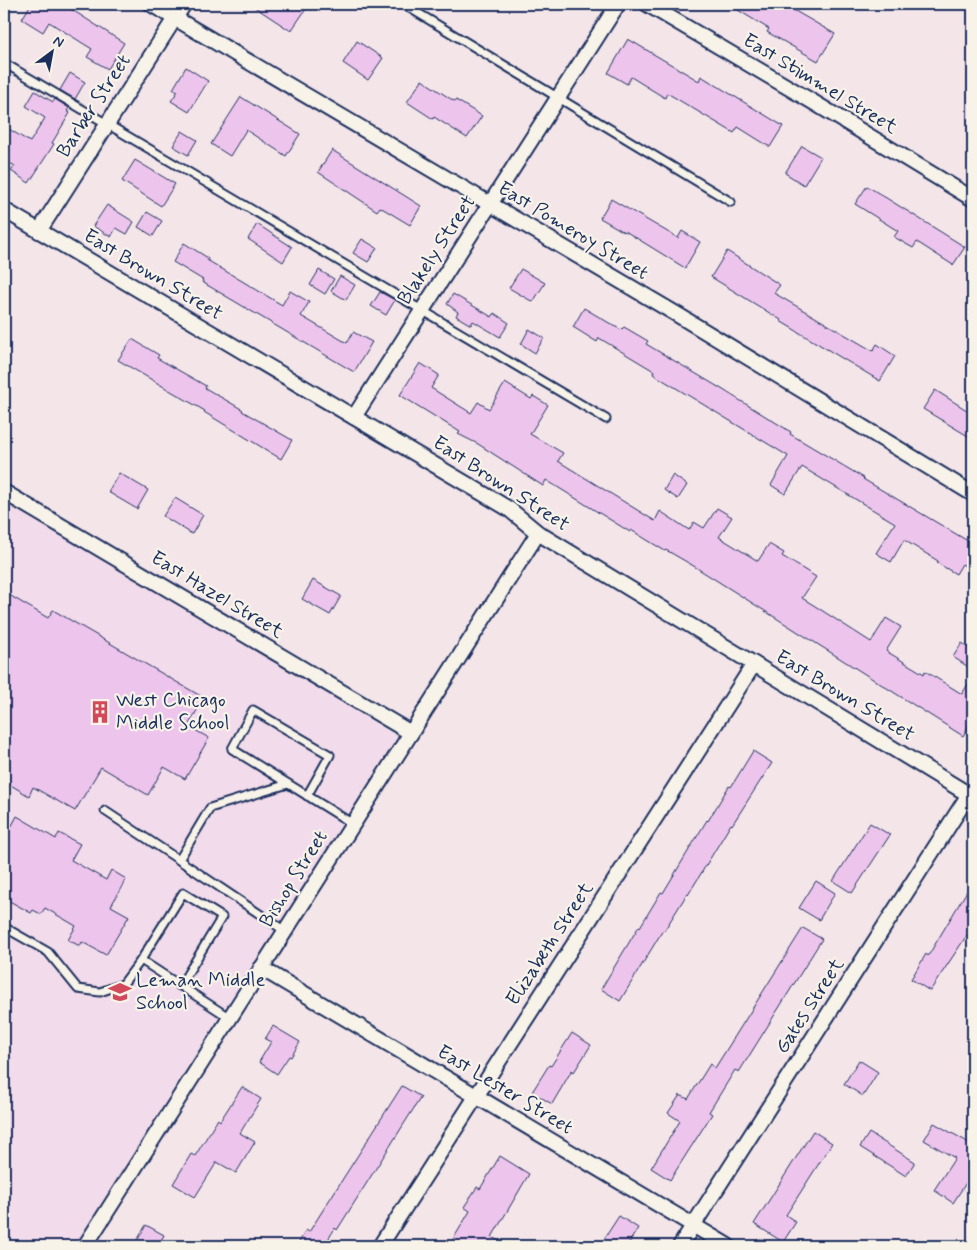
<svg xmlns="http://www.w3.org/2000/svg" width="977" height="1250" font-family="Mynerve,sans-serif">
<rect width="100%" height="100%" fill="#f4e5e9"/>
<filter id="ink" filterUnits="userSpaceOnUse"><feTurbulence type="fractalNoise" baseFrequency=".02" numOctaves="2"/><feDisplacementMap in="SourceGraphic" scale="10" xChannelSelector="R" yChannelSelector="G"/><feConvolveMatrix kernelMatrix="1 2 1 2 8 2 1 2 1" color-interpolation-filters="sRGB"/></filter>
<g filter="url(#ink)">
<polygon fill="#f2dbea" points="4,500 399,737 74,1246 4,1246"/>
<g fill="#edc4ec" stroke="#1b2f5e">
<polygon points="31,4 63,4 124,43 108,69 87,57 92,49 49,22 43,32 22,19"/>
<polygon points="250,4 298,4 306,9 291,31"/>
<polygon points="728,4 783,4 835,34 818,61 767,32 769,29"/>
<polygon points="628,39 699,81 701,76 783,126 770,147 738,127 734,133 667,93 665,98 631,77 627,84 608,73"/>
<polygon points="357,41 383,58 368,80 343,63"/>
<polygon points="186,67 208,81 189,112 171,101 178,91 173,89"/>
<polygon points="70,73 85,82 75,99 60,90"/>
<polygon points="422,80 454,101 456,100 482,116 467,138 434,117 433,119 407,102"/>
<polygon points="35,91 53,102 55,99 69,108 67,111 70,113 52,143 54,144 29,183 11,171 15,166 4,160 4,126 30,142 45,118 26,106"/>
<polygon points="241,97 300,134 286,156 246,130 230,156 211,144"/>
<polygon points="182,131 197,140 188,155 173,146"/>
<polygon points="802,146 821,157 804,185 785,173"/>
<polygon points="332,150 421,206 410,225 380,207 377,211 318,172"/>
<polygon points="135,160 175,184 161,206 122,181"/>
<polygon points="867,186 965,247 953,265 917,242 913,248 894,237 898,231 855,204"/>
<polygon points="611,199 678,238 682,231 700,242 685,268 625,231 624,232 600,218"/>
<polygon points="107,205 134,222 127,234 116,228 111,237 93,226"/>
<polygon points="147,212 162,221 153,236 138,227"/>
<polygon points="257,224 292,247 283,262 248,239"/>
<polygon points="362,239 377,248 368,262 353,253"/>
<polygon points="184,243 208,258 207,260 282,305 290,291 309,302 301,316 347,343 353,332 372,342 354,372 202,282 203,280 173,262"/>
<polygon points="727,251 780,285 774,293 873,351 877,344 895,356 880,381 780,321 781,320 711,277"/>
<polygon points="521,269 545,283 533,302 509,288"/>
<polygon points="319,270 334,279 325,294 310,285"/>
<polygon points="340,276 355,285 346,300 331,291"/>
<polygon points="380,292 395,300 386,315 371,306"/>
<polygon points="453,294 492,317 494,313 509,323 500,337 473,321 471,325 456,316 458,312 447,304"/>
<polygon points="584,308 621,330 624,327 648,341 646,344 720,388 791,432 790,434 864,478 863,479 973,544 973,571 962,564 956,574 937,563 938,561 904,540 891,562 876,553 895,523 802,467 785,494 771,485 788,456 653,374 654,371 599,338 597,342 573,327"/>
<polygon points="529,329 544,338 535,353 521,344"/>
<polygon points="132,339 159,355 157,358 206,386 205,388 243,410 242,411 292,440 281,459 204,412 205,411 118,360"/>
<polygon points="420,363 439,375 431,388 471,413 478,402 489,409 505,383 531,399 533,396 548,405 530,434 563,453 558,461 655,521 660,511 689,530 694,522 704,528 717,508 732,517 719,537 758,561 769,544 784,553 782,556 816,577 802,598 815,606 871,642 886,618 901,627 886,651 924,674 925,671 962,694 973,676 973,718 963,736 692,565 666,550 665,551 631,530 630,532 546,480 543,486 478,444 458,434 460,432 400,395"/>
<polygon points="935,390 973,414 973,439 923,409"/>
<polygon points="119,473 148,490 137,509 108,492"/>
<polygon points="673,475 687,485 678,499 664,490"/>
<polygon points="175,498 203,515 192,534 163,516"/>
<polygon points="313,580 341,596 330,615 302,599"/>
<polygon points="4,592 48,618 53,610 204,698 188,726 209,738 185,779 164,767 148,795 101,767 75,811 33,787 29,796 4,781"/>
<polygon points="962,643 973,650 973,670 953,657"/>
<polygon points="753,751 772,763 732,825 731,824 688,895 687,894 664,931 663,930 620,1001 601,989 639,926 640,927 661,892 663,893 707,820 708,821 729,786 731,787"/>
<polygon points="17,816 56,839 59,833 80,844 71,860 106,880 111,870 126,879 111,906 129,916 106,955 82,942 80,946 68,940 76,926 45,908 41,914 33,910 31,913 4,898 4,830 8,833"/>
<polygon points="870,823 890,835 852,893 833,881"/>
<polygon points="816,881 835,893 819,920 799,908"/>
<polygon points="973,881 973,926 930,991 911,979 926,954 928,956"/>
<polygon points="803,928 822,939 739,1072 735,1070 709,1112 712,1114 670,1180 651,1168 680,1121 668,1113 680,1095 688,1099 710,1064 715,1068"/>
<polygon points="273,1026 300,1042 291,1057 289,1056 277,1074 259,1062 271,1042 265,1039"/>
<polygon points="572,1033 591,1045 574,1072 572,1070 552,1104 532,1092 549,1065 551,1066"/>
<polygon points="859,1060 878,1072 863,1096 844,1084"/>
<polygon points="402,1086 421,1097 337,1230 335,1228 326,1243 331,1246 297,1246 306,1230 309,1232"/>
<polygon points="242,1087 261,1099 240,1133 255,1142 236,1173 217,1162 195,1197 173,1184 191,1154 195,1156 218,1119 220,1121"/>
<polygon points="934,1123 973,1145 973,1172 953,1203 934,1190 955,1158 924,1140"/>
<polygon points="813,1131 832,1143 786,1215 796,1222 783,1242 754,1224"/>
<polygon points="869,1133 915,1162 906,1176 860,1147"/>
<polygon points="500,1156 529,1174 492,1237 507,1246 461,1246 452,1241 470,1211 464,1207 477,1187 480,1189"/>
<polygon points="619,1216 638,1228 627,1246 615,1246 604,1239"/>
<polygon points="146,1225 164,1235 158,1246 134,1246"/>
</g>
<g fill="none" stroke-linecap="round" stroke-linejoin="round">
<defs>
<g id="service">
<polyline points="403,4 731,202"/>
<polyline points="4,63 606,419"/>
<polyline points="307,796 330,755 253,710 232,749 353,824"/>
<polyline points="105,811 179,860"/>
<polyline points="4,927 48,952 78,989 100,992 123,984 141,960 183,893 222,917 180,986"/>
<polyline points="285,931 179,860 210,808 288,784"/>
<polyline points="141,960 230,1018"/>
</g>
<g id="minor">
<polyline points="151,4 678,315 973,494"/>
<polyline points="647,4 813,102 973,199"/>
<polyline points="4,210 509,509 538,533 973,797"/>
<polyline points="39,231 184,4"/>
<polyline points="354,417 618,4"/>
<polyline points="4,492 411,733"/>
<polyline points="261,968 728,1246"/>
<polyline points="85,1246 538,533"/>
<polyline points="380,1246 754,664"/>
<polyline points="680,1246 973,788"/>
</g>
</defs>
<use href="#service" stroke="#1b2f5e" stroke-width="11"/>
<use href="#minor" stroke="#1b2f5e" stroke-width="18"/>
<use href="#service" stroke="#f7f3e8" stroke-width="7"/>
<use href="#minor" stroke="#f7f3e8" stroke-width="14"/>
</g>
</g>
<defs>
<symbol id="building-bare" viewBox="-9 -9 18 18"><path d="M-4-6H4V6H1V3H-1V6H-4ZM-2.5-4.3h1.7v1.8h-1.7ZM.8-4.3h1.7v1.8H.8ZM-2.5-1h1.7V.8h-1.7ZM.8-1h1.7V.8H.8Z" fill="#d1495b" stroke="#f7f3e8" stroke-width="2.5" paint-order="stroke"/></symbol>
<symbol id="school-bare" viewBox="-9 -9 18 18"><path d="M0-5L7-2L0 1L-7-2ZM-4 1L0 2.5L4 1V4Q0 6-4 4Z" fill="#d1495b" stroke="#f7f3e8" stroke-width="2.5" paint-order="stroke"/></symbol>
</defs>
<g fill-rule="evenodd">
<use href="#building-bare" x="84" y="696" width="32" height="32"/>
<use href="#school-bare" x="104" y="976" width="32" height="32"/>
</g>
<g text-anchor="middle" dominant-baseline="central" stroke-width="4.5" stroke-linejoin="round" paint-order="stroke">
<g font-size="20" fill="#1b2f5e" stroke="#f7f3e8">
<text transform="translate(820 84) rotate(31)">East Stimmel Street</text>
<text transform="translate(94 106) rotate(-57)">Barber Street</text>
<text transform="translate(573 231) rotate(31)">East Pomeroy Street</text>
<text transform="translate(437 250) rotate(-57)">Blakely Street</text>
<text transform="translate(153 275) rotate(31)">East Brown Street</text>
<text transform="translate(501 484) rotate(33)">East Brown Street</text>
<text transform="translate(217 595) rotate(31)">East Hazel Street</text>
<text transform="translate(845 696) rotate(31)">East Brown Street</text>
<text transform="translate(294 879) rotate(-58)">Bishop Street</text>
<text transform="translate(550 944) rotate(-57)">Elizabeth Street</text>
<text transform="translate(810 1006) rotate(-57)">Gates Street</text>
<text transform="translate(505 1090) rotate(31)">East Lester Street</text>
</g>
<g font-size="20" fill="#1b2f5e" stroke="#f7f3e8" text-anchor="start">
<text x="116" y="700">West Chicago<tspan x="116" dy="23">Middle School</tspan></text>
<text x="136" y="980">Leman Middle<tspan x="136" dy="23">School</tspan></text>
</g>
</g>
<rect width="977" height="1250" fill="none" stroke="#f7f3e8" stroke-width="20"/>
<rect x="10" y="10" width="957" height="1230" fill="none" stroke="#1b2f5e" stroke-width="2" filter="url(#ink)"/>
<g transform="translate(52 52) rotate(32)" stroke="#f7f3e8" stroke-width="4" paint-order="stroke">
<path d="M0-4L9 19L0 12L-9 19Z" fill="#1b2f5e"/>
<text y="-8" font-size="14" font-weight="bold" text-anchor="middle" fill="#1b2f5e">N</text>
</g>
</svg>
